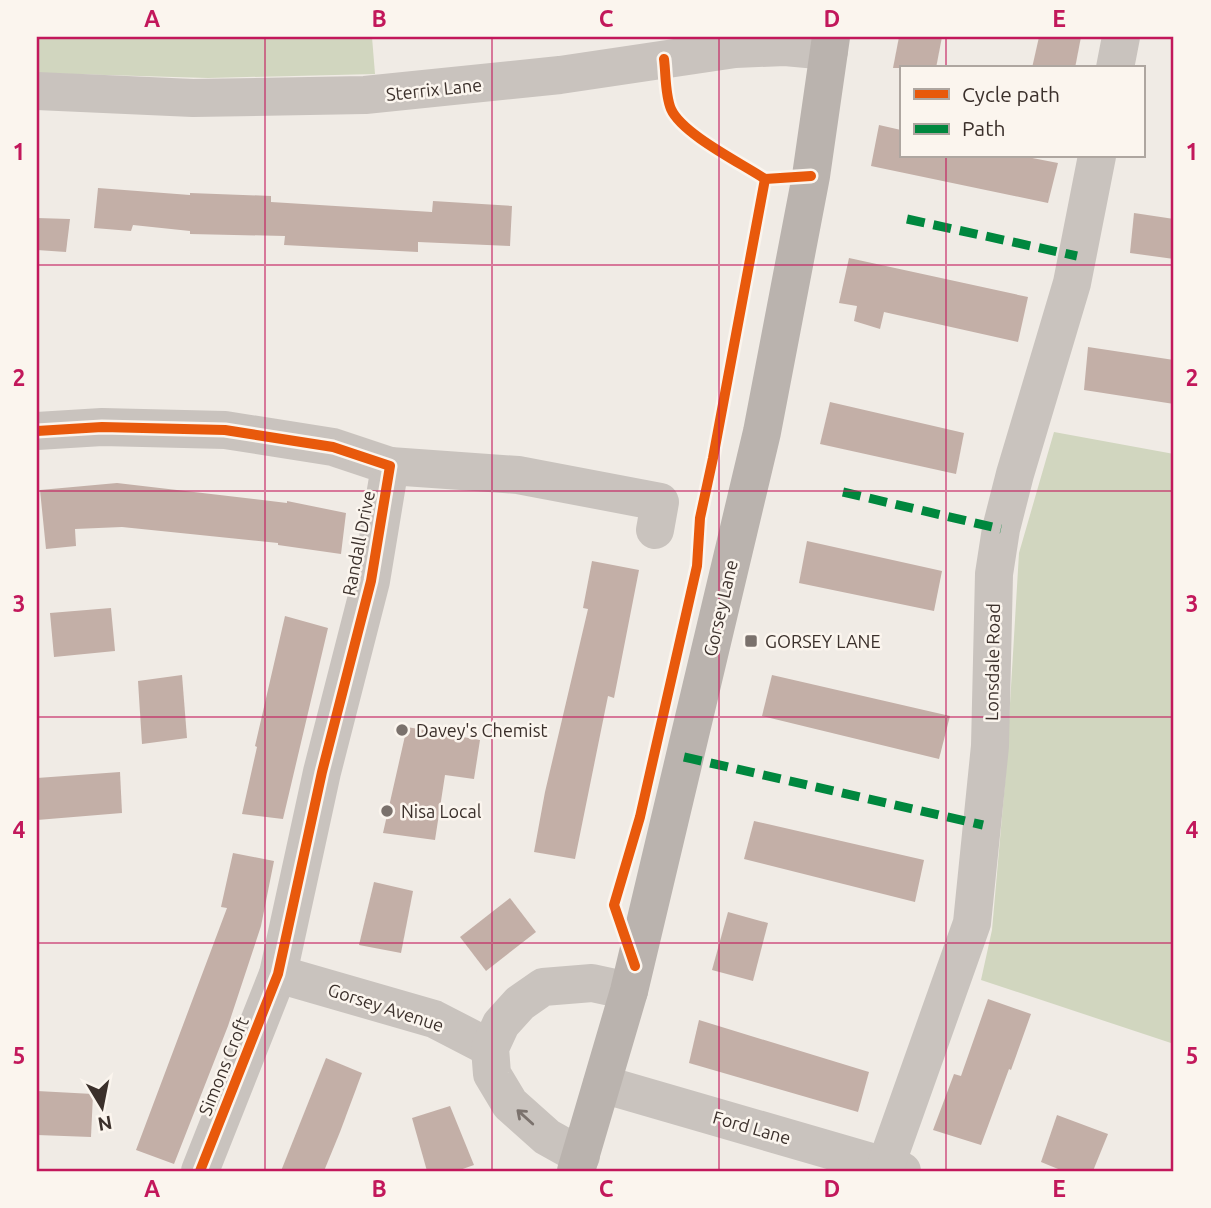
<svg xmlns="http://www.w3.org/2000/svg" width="1211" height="1208" font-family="Ubuntu,sans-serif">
<rect width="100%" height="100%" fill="#f0ebe5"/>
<g fill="#d1d6bf">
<polygon points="37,37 372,37 375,74 208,78 37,73"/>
<polygon points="1054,432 1174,454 1174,1044 981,980 992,930 1006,771 1019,553"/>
</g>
<g fill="#c3afa7">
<polygon points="899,37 942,37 936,68 893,68"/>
<polygon points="1039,37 1081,37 1075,68 1032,68"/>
<polygon points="879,125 901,130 901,156 1022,156 1058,163 1048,203 871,166"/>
<polygon points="98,188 190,195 190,193 271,196 271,202 432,212 433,201 512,206 510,246 418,242 418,252 284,245 285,236 190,234 190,231 133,225 131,231 94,228"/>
<polygon points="1134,213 1174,219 1174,259 1130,253"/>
<polygon points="37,218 70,219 66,252 37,250"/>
<polygon points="849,258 1028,297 1018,342 884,312 880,329 854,321 857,306 839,303"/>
<polygon points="1088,347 1174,360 1174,404 1084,390"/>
<polygon points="830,402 964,433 956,474 820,444"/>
<polygon points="117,483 287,503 287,501 346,513 341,554 278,545 278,543 122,527 75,529 76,546 46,549 40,490"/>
<polygon points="807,541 942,571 934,611 799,583"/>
<polygon points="592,561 639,570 614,698 608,696 575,859 534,852 545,792 588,609 583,608"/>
<polygon points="111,608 115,651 54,657 50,613"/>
<polygon points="285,616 328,628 283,819 242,814 257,747 255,746"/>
<polygon points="182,675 187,738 142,744 138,681"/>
<polygon points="772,675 950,716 939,759 762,716"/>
<polygon points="407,727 480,740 474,779 445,775 435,840 383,833"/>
<polygon points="120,772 122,813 37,820 37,778"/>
<polygon points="754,821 924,860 915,902 744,859"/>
<polygon points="233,853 274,861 261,926 228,1026 174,1164 136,1150 227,908 221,907"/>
<polygon points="374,882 413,891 401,953 359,945"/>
<polygon points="510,898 536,932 486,971 460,937"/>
<polygon points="728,912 768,923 753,981 712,970"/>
<polygon points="988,999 1031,1014 1011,1070 1009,1069 981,1145 933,1130 954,1074 961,1076"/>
<polygon points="699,1020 869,1072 858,1112 689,1063"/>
<polygon points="326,1058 362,1073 340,1132 324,1171 281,1171"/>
<polygon points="37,1091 93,1094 91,1137 37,1135"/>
<polygon points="450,1106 474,1165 457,1171 427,1171 412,1118"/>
<polygon points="1057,1115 1108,1134 1093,1171 1063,1171 1041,1162"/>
</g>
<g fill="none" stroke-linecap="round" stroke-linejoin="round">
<g stroke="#c9c3be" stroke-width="38">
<polyline points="1115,68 1121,37"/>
<polyline points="37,431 102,427 225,430 333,447 390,466 371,581 322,772 278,974 200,1171"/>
<polyline points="390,466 518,475 660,502 655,530"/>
<polyline points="278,974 434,1019 490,1048"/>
<polyline points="602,1084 902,1171"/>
<polyline points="581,1156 547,1137 510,1104 492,1074 490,1048 501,1024 520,1003 543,987 592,983 629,991"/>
<polyline points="886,1165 972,923 990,746 994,574 1001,529 1015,474 1072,283 1097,156"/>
</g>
<polyline stroke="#c9c3be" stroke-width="38" points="37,91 193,98 365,95 560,75 735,49 785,47 829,51"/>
<polyline stroke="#bab3ae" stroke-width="38" points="576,1171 629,991 762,432 811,176 831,37"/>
<g stroke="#00873e" stroke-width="9" stroke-dasharray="18 9" stroke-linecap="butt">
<polyline points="907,219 1077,256"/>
<polyline points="843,492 1001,529"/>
<polyline points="684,757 983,825"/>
</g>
<defs>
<g id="cycleway">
<path d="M664,59C666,75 665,95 671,109C682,134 741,163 765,179"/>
<polyline points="37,431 102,427 225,430 333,447 390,466 371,581 322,772 278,974 200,1171"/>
<polyline points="635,966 614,905 640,817 697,566 700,518 713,458 765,179 811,176"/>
</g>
</defs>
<use href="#cycleway" stroke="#fbf5ee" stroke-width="15"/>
<use href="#cycleway" stroke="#e8590c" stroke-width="10"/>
</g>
<defs><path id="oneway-shaft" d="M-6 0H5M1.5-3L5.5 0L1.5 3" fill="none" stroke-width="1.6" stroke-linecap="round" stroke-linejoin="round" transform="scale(1.75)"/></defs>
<use stroke="#7b726d" href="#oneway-shaft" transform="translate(525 1117) rotate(-138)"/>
<path fill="none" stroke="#c2185b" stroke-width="2" stroke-opacity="0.55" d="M265,37V1171M492,37V1171M719,37V1171M946,37V68M946,156V1171M37,265H1174M37,491H1174M37,717H1174M37,943H1174"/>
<g fill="#7a716c" stroke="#fbf5ee" stroke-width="2.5">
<rect x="744" y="634" width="14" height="14" rx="3.5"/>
<circle cx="402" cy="730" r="7"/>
<circle cx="387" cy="811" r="7"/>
</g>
<g text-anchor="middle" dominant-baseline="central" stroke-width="5" stroke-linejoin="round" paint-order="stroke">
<g font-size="18" fill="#3b302b" stroke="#fbf5ee">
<text transform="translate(434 89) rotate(-6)">Sterrix Lane</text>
<text transform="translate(358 543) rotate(-79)">Randall Drive</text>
<text transform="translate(720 608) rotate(-77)">Gorsey Lane</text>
<text transform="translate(992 662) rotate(-89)">Lonsdale Road</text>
<text transform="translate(386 1007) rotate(18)">Gorsey Avenue</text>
<text transform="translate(223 1066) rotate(-68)">Simons Croft</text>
<text transform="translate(752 1127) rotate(16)">Ford Lane</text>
</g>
<g font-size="18" fill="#3b302b" stroke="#fbf5ee" text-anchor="start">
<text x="765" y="641">GORSEY LANE</text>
<text x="416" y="730">Davey's Chemist</text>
<text x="401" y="811">Nisa Local</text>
</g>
</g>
<rect width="1211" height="1208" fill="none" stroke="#fbf5ee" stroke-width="77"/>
<rect x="900" y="66" width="245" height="91" fill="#fbf5ee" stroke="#aea6a0" stroke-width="2"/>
<rect x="914" y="89" width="35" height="10" fill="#e8590c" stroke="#aea6a0" stroke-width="2"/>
<text x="962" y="102" font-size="21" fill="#3b302b">Cycle path</text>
<rect x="914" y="124" width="35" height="10" fill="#00873e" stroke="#aea6a0" stroke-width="2"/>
<text x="962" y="136" font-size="21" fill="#3b302b">Path</text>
<g transform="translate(102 1107) rotate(170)" stroke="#fbf5ee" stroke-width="5" paint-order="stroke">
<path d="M0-5L12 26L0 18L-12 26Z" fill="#3b302b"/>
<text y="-10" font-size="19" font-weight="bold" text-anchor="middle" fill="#3b302b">N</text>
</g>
<rect x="38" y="38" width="1134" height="1132" fill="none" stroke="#c2185b" stroke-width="2.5"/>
<g font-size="23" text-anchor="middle" font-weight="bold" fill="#c2185b">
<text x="152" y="27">A</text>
<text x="379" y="27">B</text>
<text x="606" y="27">C</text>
<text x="832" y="27">D</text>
<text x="1059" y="27">E</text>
<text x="19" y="160">1</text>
<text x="1192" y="160">1</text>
<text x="19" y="386">2</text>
<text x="1192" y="386">2</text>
<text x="19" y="612">3</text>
<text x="1192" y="612">3</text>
<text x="19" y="838">4</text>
<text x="1192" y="838">4</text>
<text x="19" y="1064">5</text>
<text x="1192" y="1064">5</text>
<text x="152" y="1197">A</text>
<text x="379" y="1197">B</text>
<text x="606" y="1197">C</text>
<text x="832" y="1197">D</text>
<text x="1059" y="1197">E</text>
</g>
</svg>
